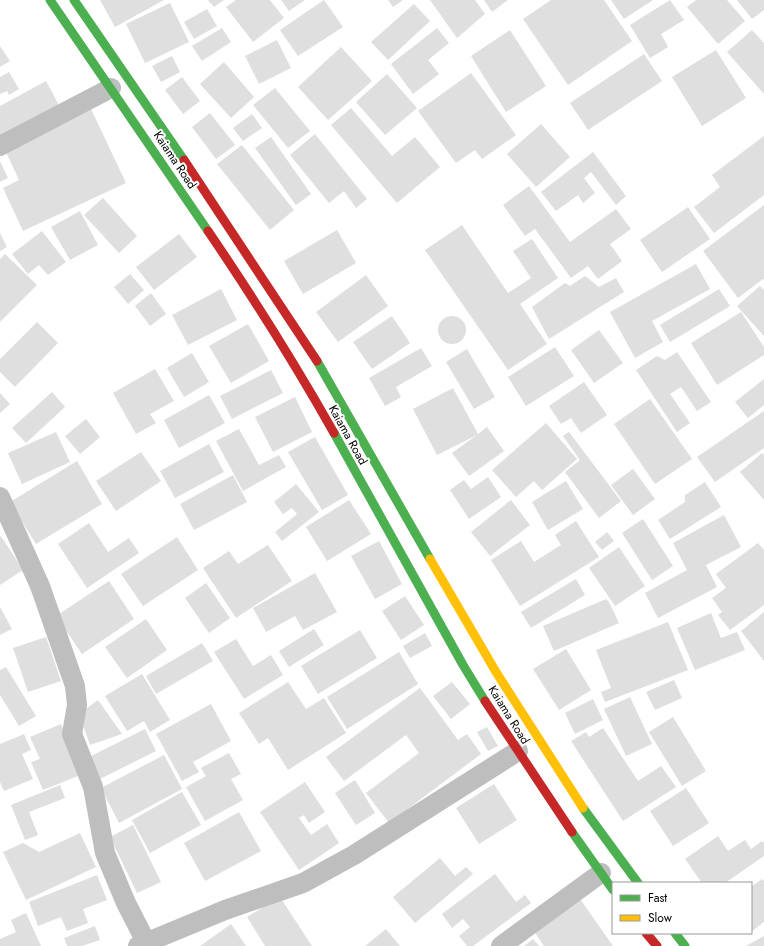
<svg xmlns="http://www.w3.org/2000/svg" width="764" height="946" font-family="Jost,sans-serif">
<rect width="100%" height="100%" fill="#fff"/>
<g fill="#dfdfdf">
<polygon points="100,0 164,0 115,27"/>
<polygon points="208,0 224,0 214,7"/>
<polygon points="236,0 270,0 284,18 253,42 226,7"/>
<polygon points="281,0 305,0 289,11"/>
<polygon points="324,0 343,27 298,56 280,30"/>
<polygon points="388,0 403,0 393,7"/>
<polygon points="430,0 475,0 485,14 457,38"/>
<polygon points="484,0 508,0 492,12"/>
<polygon points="551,0 604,0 632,41 568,85 523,19"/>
<polygon points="611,0 653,0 624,19"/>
<polygon points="670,0 684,20 661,34 668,47 650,58 630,25"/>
<polygon points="696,0 727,0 745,21 718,44 687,7"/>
<polygon points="737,0 764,0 764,10 752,19"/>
<polygon points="170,3 189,42 145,63 126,24"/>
<polygon points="414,4 430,21 388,60 371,42"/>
<polygon points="207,9 217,26 194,39 184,22"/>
<polygon points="222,28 231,42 202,61 192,46"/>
<polygon points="437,28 449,43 428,60 439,74 413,94 391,64"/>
<polygon points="510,30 546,86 506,112 471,56"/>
<polygon points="752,30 764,43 764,94 727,52"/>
<polygon points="277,40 291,68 259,84 245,56"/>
<polygon points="0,46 10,61 0,67"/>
<polygon points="341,47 372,81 328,120 298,87"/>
<polygon points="716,50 746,98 702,126 672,77"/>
<polygon points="644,54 662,81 588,130 570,103"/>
<polygon points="172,56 180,72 161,82 152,66"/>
<polygon points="224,62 254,97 231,118 200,84"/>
<polygon points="9,72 19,89 9,95 7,91 0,94 0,77"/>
<polygon points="471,73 516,135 482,159 475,150 456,163 418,111"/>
<polygon points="387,74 417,108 385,135 356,102"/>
<polygon points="182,77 200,101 183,114 165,90"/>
<polygon points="46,81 61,109 0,142 0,106"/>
<polygon points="275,88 310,131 288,148 253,105"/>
<polygon points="351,108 392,156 415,137 440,167 397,203 331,125"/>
<polygon points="91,109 126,183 23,231 3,188 19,180 5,150"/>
<polygon points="210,113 235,145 216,159 192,127"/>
<polygon points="252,114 262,128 243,141 233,128"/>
<polygon points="541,124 570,157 536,187 507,154"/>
<polygon points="315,134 367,199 356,208 344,191 329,203 290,155"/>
<polygon points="764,136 764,195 714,233 694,207 720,187 712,175"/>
<polygon points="271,137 311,194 296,205 255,148"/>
<polygon points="242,145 294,210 270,230 217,164"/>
<polygon points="593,152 626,196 616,205 591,172 584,178 595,193 583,203 578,195 556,211 541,192"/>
<polygon points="0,161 8,178 0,182"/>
<polygon points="529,186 570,242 616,209 631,229 610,244 622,261 598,279 588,266 571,278 535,229 525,236 503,205"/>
<polygon points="103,198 137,236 119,253 84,215"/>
<polygon points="764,205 764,280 763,279 738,298 703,251"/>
<polygon points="688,207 710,239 662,272 640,240"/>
<polygon points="80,211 98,245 70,260 51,227"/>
<polygon points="462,225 508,293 531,278 513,251 532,239 558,278 520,304 547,344 508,370 425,250"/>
<polygon points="337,230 356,263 303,294 284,261"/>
<polygon points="42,231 66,262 48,275 39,265 28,274 12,254"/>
<polygon points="0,233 7,247 0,251"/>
<polygon points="179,234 197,257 154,290 136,267"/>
<polygon points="5,254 37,285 0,322 0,259"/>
<polygon points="696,264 710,289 652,321 663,342 635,358 610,312"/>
<polygon points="130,274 144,290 128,304 114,287"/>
<polygon points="366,275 388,306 338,342 316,312"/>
<polygon points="585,276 599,287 616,278 624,292 549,339 532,307 565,283 570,286"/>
<polygon points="760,286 764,290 764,336 737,306"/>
<polygon points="221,289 237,320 188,345 172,315"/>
<polygon points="719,289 730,306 670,342 660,325"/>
<polygon points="151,293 166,314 150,326 135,306"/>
<polygon points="741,312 764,347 764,355 717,385 691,343"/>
<polygon points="392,316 410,343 372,369 353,342"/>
<circle cx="452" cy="330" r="14"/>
<polygon points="37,322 58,343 15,387 0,372 0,359"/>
<polygon points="248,324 269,361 231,383 209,346"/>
<polygon points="599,330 623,363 594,383 571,350"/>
<polygon points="555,347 574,376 526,406 508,377"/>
<polygon points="421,348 432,366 396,387 401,397 385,406 369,378"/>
<polygon points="467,349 495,397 474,409 446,362"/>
<polygon points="677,352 711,402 697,411 681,387 670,394 690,423 677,432 636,370 657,356 665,360"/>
<polygon points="192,353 209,382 184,397 167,368"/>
<polygon points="155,369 174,401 150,414 156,423 136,434 113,393"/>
<polygon points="271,370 283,393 232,419 220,396"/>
<polygon points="764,379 764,405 748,418 735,402"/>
<polygon points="584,382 607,415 581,433 571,418 561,424 549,406"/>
<polygon points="453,388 478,434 487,427 504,451 469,476 452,453 477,435 437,455 413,409"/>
<polygon points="52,392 65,407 26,443 12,428"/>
<polygon points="0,393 10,404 0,413"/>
<polygon points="209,395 225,423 179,448 164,420"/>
<polygon points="295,397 312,432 273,452 255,417"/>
<polygon points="650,399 692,459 655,484 614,424"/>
<polygon points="764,411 764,448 715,482 697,457"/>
<polygon points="86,419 100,437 80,454 65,436"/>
<polygon points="546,423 577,459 542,490 534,481 516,497 492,470"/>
<polygon points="239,429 259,465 279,455 286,467 243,491 216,441"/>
<polygon points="56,432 70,462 22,484 8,453"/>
<polygon points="569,432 621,501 599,518 565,472 580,460 563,436"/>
<polygon points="315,437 348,495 322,510 288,452"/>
<polygon points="209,444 224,472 175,498 160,471"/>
<polygon points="141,452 161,481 116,511 96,481"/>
<polygon points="762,453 764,455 764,500 740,472"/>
<polygon points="77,461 102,504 36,544 10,502"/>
<polygon points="633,469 655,499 633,515 611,485"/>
<polygon points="233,475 247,502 194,530 180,504"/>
<polygon points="488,477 501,497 469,519 450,490 464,480 471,489"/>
<polygon points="566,481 583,509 548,530 532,502"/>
<polygon points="705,482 721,507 670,539 658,520 685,502 685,495"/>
<polygon points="296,484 319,512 282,541 275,532 297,514 292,508 283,514 274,502"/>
<polygon points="349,500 371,534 327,561 306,527"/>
<polygon points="511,500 530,525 490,556 471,532"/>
<polygon points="724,515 741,547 706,565 717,587 658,618 645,593 687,570 673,543"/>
<polygon points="643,519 673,566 652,580 622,533"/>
<polygon points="576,521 599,557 520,606 491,560 521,541 534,562 561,545 555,535"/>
<polygon points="89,523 108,552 129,538 139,553 87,588 58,544"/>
<polygon points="607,532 614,541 602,550 595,542"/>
<polygon points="1,536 23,570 0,585 0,537"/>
<polygon points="177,537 198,570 143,606 121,574"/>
<polygon points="379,541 402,584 375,599 351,556"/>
<polygon points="758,543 764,550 764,605 730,630 718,615 722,612 712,598 726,588 716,574"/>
<polygon points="268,545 292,581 236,618 203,568 229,551 238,564"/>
<polygon points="619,547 645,586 615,606 589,568"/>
<polygon points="315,573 337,612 303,630 295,616 266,632 253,608"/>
<polygon points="576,579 585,595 531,628 521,612"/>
<polygon points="109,581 134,619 82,654 56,616"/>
<polygon points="206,583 230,618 209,633 185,598"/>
<polygon points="405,596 424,625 401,640 382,611"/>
<polygon points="606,599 609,602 619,623 554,651 543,626"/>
<polygon points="0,607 12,629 0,635"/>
<polygon points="764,612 764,661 741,631"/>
<polygon points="711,613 721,638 737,632 745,650 695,670 677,628"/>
<polygon points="146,619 167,650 127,678 105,647"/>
<polygon points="668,622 688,670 605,702 601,692 611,688 596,650"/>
<polygon points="314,629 324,645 289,667 279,651"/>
<polygon points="360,630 377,658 318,694 301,666"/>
<polygon points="425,633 432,646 410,658 403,646"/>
<polygon points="46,637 61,681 28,692 13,648"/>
<polygon points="236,639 253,666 271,655 283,675 244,699 214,652"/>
<polygon points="202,643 213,661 156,694 146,676"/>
<polygon points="566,649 591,690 559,710 533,669"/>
<polygon points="399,652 418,684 347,729 327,697"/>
<polygon points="6,667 36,716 19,726 0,695 0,670"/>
<polygon points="142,674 170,720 150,732 144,721 127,731 105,696"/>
<polygon points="674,680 682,698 655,710 646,692"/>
<polygon points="288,682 306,709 324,698 346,733 288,770 268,738 259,744 239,713"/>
<polygon points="452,682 470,704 451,719 433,696"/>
<polygon points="420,688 458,740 467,734 481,754 389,823 366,793 419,753 406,735 344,781 326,757"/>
<polygon points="630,697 652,744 626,756 604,709"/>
<polygon points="593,699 603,720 575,734 565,713"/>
<polygon points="98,700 122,734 90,745 79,714"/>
<polygon points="211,704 231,741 193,762 199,772 182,781 156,734"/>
<polygon points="673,717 706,771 682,786 649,732"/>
<polygon points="61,724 83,774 43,790 31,762 40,759 30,737"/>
<polygon points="487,727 498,746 488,751 477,732"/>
<polygon points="603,728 638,781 661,766 676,787 623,821 571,741 586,732 589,737"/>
<polygon points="145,729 156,751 98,780 87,758"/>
<polygon points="24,734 31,750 22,754 33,779 4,791 0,782 0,744"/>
<polygon points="229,753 241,774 231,779 243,800 205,821 186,787 206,776 201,768"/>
<polygon points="164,755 182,789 119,823 101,788"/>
<polygon points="355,780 375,813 356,825 335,793"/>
<polygon points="305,782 325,812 309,823 304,815 299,818 311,835 327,824 339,843 299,870 260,812"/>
<polygon points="494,784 517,820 479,844 456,808"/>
<polygon points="60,785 65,798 29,812 38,835 25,840 11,805"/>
<polygon points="686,788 709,823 673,846 650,811"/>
<polygon points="182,792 201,825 150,853 132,820"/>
<polygon points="239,812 261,851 205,881 184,843"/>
<polygon points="133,825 161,882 137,893 110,837"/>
<polygon points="80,833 96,867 26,900 3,852 23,843 39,852"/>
<polygon points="718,836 728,851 745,840 751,849 762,841 764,843 764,856 725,883 702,883 685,859"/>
<polygon points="440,858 455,876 466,867 473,874 415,923 393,897"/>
<polygon points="495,874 516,902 525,895 531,903 473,946 467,946 459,936 470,927 463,919 452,928 442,914"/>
<polygon points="97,875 107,900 83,909 88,923 67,931 61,917 38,926 29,902"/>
<polygon points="762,879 764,881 764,922 751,932 751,887"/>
<polygon points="578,896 613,946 544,946 532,928"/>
<polygon points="280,897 312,946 265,946 247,917"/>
<polygon points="26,913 41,946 0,946 0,939 16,932 11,920"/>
<polygon points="231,924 246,946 200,946"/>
<polygon points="95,926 100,940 82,946 67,946 64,938"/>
<polygon points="386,929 400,946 365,946"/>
<polygon points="764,936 764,946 746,946"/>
<polygon points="533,939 539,946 524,946"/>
</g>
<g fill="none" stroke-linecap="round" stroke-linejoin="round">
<g stroke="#bebebe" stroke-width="20">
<polyline points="0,146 111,88"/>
<polyline points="0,497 40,586 75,686 77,705 72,734 93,787 105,853 126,903 148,946"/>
<polyline points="138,946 225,910 303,883 354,855 518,751"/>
<polyline points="501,946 601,873"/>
</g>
<g stroke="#4caf50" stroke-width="9">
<polyline points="50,0 208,231"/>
<polyline points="74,0 184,160"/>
<polyline points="317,361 430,559"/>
<polyline points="334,433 463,665 485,701"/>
<polyline points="583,808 638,883"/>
<polyline points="572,832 613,890"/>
<polyline points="675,933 685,946"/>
</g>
<polyline stroke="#ffc107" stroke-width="9" points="430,559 496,672 583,808"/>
<g stroke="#c62828" stroke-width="9">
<polyline points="184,160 317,361"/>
<path d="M208,231C253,297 295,364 334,433"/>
<polyline points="485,701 572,832"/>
<polyline points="646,933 657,946"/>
</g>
</g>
<g text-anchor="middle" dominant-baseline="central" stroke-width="4" stroke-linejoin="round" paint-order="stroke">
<g font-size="12" fill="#000" stroke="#fff">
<text transform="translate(175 160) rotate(56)">Kaiama Road</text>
<text transform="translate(348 435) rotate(61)">Kaiama Road</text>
<text transform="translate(509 715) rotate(58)">Kaiama Road</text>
</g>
</g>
<rect x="612" y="882" width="140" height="52" fill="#ffffff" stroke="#999999"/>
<rect x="620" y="895" width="20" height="6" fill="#4caf50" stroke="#999999"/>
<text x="648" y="902" font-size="12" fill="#000000">Fast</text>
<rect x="620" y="915" width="20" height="6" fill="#ffc107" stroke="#999999"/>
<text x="648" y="922" font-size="12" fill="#000000">Slow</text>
</svg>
